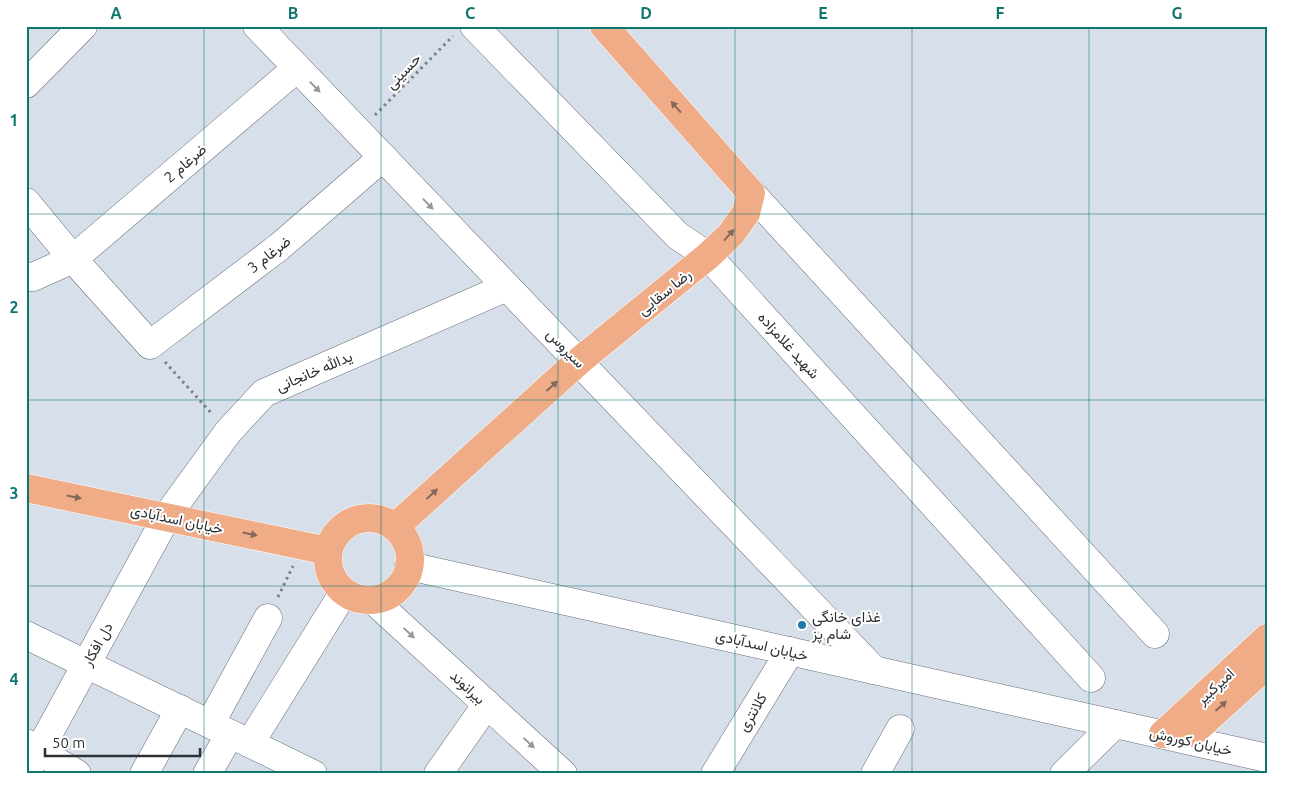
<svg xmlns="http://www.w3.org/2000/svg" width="1293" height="800" font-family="Ubuntu,Vazirmatn,sans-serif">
<rect width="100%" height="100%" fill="#d7dfea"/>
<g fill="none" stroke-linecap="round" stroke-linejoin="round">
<defs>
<g id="minor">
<polyline points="257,26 874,670"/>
<polyline points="474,26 678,236 708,256 1091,678"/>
<polyline points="26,84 83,26"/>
<polyline points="751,193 1155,634"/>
<polyline points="26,202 73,259 150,345 279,247 383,157"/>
<polyline points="26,277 33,277 73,259 297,68"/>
<polyline points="409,566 1267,758"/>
<polyline points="373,600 563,774"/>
<polyline points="26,635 313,774"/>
<polyline points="210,724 268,618"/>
<polyline points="26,743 77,774"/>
<polyline points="250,743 344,592"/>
<polyline points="26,771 39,751 167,516 228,432 264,393 507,287"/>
<polyline points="144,774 180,709"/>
<polyline points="207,774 230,734"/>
<polyline points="438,774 487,704"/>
<polyline points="715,774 790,651"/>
<polyline points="875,774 900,729"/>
<polyline points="1064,774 1115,724"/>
</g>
<g id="major">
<polyline points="26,488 328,551"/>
<circle cx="369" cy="559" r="41"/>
<polyline points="395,527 579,361 708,256 731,234 746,213 751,193 604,26"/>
<polyline points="1192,733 1267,665"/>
<polyline points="1163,734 1267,638"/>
</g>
</defs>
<use href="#minor" stroke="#676e77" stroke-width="29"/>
<use href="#major" stroke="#fff" stroke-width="29"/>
<g stroke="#7b8087" stroke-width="3" stroke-dasharray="2.5 4" stroke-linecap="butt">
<polyline points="375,115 453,36"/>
<polyline points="165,362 213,415"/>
<polyline points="278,597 293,566"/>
</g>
<use href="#minor" stroke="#fff" stroke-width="28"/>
<use href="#major" stroke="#efac87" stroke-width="28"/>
</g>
<defs><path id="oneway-solid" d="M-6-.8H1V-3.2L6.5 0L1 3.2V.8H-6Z" transform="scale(1.25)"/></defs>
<g fill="#96989a">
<use href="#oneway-solid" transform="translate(315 87) rotate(46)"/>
<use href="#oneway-solid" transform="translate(428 204) rotate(46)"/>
<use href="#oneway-solid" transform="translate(409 633) rotate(43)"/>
<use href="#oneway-solid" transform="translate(529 743) rotate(43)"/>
</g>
<g fill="#846859">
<use href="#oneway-solid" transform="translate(676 107) rotate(-131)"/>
<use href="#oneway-solid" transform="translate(729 235) rotate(-48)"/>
<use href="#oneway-solid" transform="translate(552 386) rotate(-42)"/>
<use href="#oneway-solid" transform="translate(432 494) rotate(-42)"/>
<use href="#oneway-solid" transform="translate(74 497) rotate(11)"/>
<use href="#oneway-solid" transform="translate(250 534) rotate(12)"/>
<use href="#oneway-solid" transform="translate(1221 706) rotate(-42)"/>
</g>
<path fill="none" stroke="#0f766e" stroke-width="1" stroke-opacity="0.55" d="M204,26V774M381,26V774M558,26V774M735,26V774M912,26V774M1089,26V774M26,214H1267M26,400H1267M26,586H1267"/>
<circle fill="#1f7caa" stroke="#fff" stroke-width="2" cx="802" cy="625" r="5"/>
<g text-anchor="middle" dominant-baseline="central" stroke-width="4" stroke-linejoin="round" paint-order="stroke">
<g font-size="15" fill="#2d3034" stroke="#fff">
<text transform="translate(403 71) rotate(-46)">حسینی</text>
<text transform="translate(185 163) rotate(-41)">ضرغام 2</text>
<text transform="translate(269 254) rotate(-38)">ضرغام 3</text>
<text transform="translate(664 292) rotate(-39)">رضا سقایی</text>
<text transform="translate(789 345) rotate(48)">شهید غلامزاده</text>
<text transform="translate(566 348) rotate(46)">سیروس</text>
<text transform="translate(314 371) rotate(-23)">یدالله خانجانی</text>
<text transform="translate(177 519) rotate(12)">خیابان اسدآبادی</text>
<text transform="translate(97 644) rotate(-61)">دل افکار</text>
<text transform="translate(762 645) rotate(13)">خیابان اسدآبادی</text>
<text transform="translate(1215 686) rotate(-43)">امیرکبیر</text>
<text transform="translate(468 687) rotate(43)">بیرانوند</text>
<text transform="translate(752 712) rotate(-59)">کلانتری</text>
<text transform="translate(1191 741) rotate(13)">خیابان کوروش</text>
</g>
<g font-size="15" fill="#2d3034" stroke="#fff" text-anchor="start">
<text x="812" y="616">غذای خانگی<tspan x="812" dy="17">شام پز</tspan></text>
</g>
</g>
<rect width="1293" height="800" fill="none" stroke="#ffffff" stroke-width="55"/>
<path d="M45 748v8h155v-8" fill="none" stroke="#2d3034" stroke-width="2.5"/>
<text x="52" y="748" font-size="15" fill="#2d3034" stroke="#ffffff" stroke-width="4" paint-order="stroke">50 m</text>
<rect x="28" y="28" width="1238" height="744" fill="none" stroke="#0f766e" stroke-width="2"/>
<g font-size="16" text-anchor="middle" font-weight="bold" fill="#0f766e">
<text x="116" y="19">A</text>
<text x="293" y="19">B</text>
<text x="470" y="19">C</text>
<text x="646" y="19">D</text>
<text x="823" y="19">E</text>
<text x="1000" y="19">F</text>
<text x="1177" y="19">G</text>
<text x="14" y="126">1</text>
<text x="14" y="313">2</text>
<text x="14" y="499">3</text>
<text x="14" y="685">4</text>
</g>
</svg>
